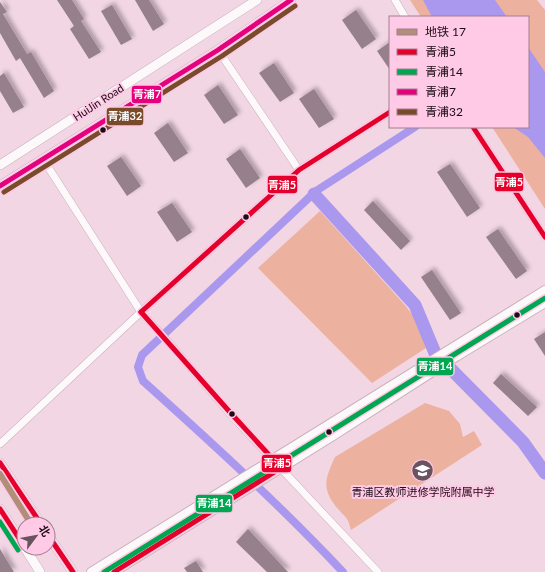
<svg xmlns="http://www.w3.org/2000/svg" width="545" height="572" font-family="Lato,'Noto Sans SC',sans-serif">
<defs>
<filter id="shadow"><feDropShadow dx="3" dy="-3" stdDeviation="2" flood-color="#0004"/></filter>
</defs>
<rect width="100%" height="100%" fill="#f2d6e4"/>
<g fill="#edb1a0">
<polygon points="410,0 537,0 545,10 545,209 492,127 528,127 528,17 421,17"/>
<polygon points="320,211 404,304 415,318 426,348 372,383 258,268"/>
<path d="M425,403L449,411L460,424L463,437L474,431L482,445L351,530C348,517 346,518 338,509C321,489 325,479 335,457Z"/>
</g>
<g fill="#aa98ee">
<polygon points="423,0 495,0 507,17 432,17"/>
<polygon points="528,47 545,72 545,158 528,137 513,127 528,127"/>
</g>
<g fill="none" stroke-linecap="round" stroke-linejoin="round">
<path stroke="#aa98ee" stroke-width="8" d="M343,572C280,505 212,443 143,381L138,367L142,355L316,191L415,127"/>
<polyline stroke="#aa98ee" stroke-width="13" points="314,194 415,305 435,353 523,442 545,473"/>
</g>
<g fill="#95808b" filter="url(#shadow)">
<polygon points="57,0 72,0 84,19 81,21 101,52 89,59 70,29 74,26"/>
<polygon points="135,0 149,0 164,24 153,31"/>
<polygon points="0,2 7,12 3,14 27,54 31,52 54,91 44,98 20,58 16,61 0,33"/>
<polygon points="112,5 132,39 121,45 101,11"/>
<polygon points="356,10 376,39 362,49 342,20"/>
<polygon points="390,42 390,70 377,51"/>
<polygon points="274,63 294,93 280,102 259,73"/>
<polygon points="4,73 24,107 13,113 0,91 0,76"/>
<polygon points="218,85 238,115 224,124 204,95"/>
<polygon points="314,89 334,119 319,128 299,99"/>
<polygon points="168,123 188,153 174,162 154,133"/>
<polygon points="240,149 260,178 246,188 226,159"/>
<polygon points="121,157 141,186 127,196 107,166"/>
<polygon points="450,164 480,208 467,217 437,172"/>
<polygon points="373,201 410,241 401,250 364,210"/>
<polygon points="172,203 192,232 177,242 157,212"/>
<polygon points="498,229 527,271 516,279 486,237"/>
<polygon points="432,270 461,313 450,320 421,277"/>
<polygon points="545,332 545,356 534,339"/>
<polygon points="501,374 537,407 528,416 493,383"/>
<polygon points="248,529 288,572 267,572 236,542"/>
<polygon points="0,549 14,572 0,572"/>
<polygon points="196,561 203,572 187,572 184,568"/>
</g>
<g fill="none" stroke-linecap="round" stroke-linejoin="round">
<defs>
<g id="minor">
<polyline points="395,0 405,17"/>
<polyline points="218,50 299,170"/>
<polyline points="473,127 545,237"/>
<polyline points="43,159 141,312 172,346 231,415 378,572"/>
<polyline points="0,444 141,312 299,170 390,112"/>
</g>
<g id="tertiary">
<polyline points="91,572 545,290"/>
<polyline points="114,572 333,436 456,357 545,303"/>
</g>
<g id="secondary">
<polyline points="0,165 257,0"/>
<polyline points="0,186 218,50 291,0"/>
<polyline points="0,463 41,524"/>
<polyline points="0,509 24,546"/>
<polyline points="48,535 73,572"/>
<polyline points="25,548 40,572"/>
</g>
</defs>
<use href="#minor" stroke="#c8b2bd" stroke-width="8"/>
<use href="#tertiary" stroke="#c8b2bd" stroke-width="10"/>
<use href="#secondary" stroke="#c8b2bd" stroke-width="10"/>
<use href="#minor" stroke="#fdf9fb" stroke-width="7"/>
<use href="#tertiary" stroke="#fdf9fb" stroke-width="8"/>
<use href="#secondary" stroke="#fdf9fb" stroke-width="9"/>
<defs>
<g id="bus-1">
<polyline points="473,127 545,237"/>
<polyline points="141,312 299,170 390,112"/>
<polyline points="0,463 41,524"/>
<polyline points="0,509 24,546"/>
<polyline points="48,535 73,572"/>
<polyline points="114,572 281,468 228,410 141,312"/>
</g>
<g id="bus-2">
<polyline points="0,476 33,524"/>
<polyline points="0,522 18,550"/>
<polyline points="104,572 545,298"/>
</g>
<polyline id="bus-3" points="0,186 218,50 291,0"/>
<polyline id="bus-4" points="4,192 222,56 295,6"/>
</defs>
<use href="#bus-1" stroke="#fecae5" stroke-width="8"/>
<use href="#bus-2" stroke="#fecae5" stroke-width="8"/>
<use href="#bus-3" stroke="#fecae5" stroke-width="8"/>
<use href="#bus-4" stroke="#fecae5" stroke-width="8"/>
<use href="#bus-1" stroke="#e4002b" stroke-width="5"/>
<use href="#bus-2" stroke="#00a651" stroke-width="5"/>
<use href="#bus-3" stroke="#e5007d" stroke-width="5"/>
<use href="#bus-4" stroke="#7a4b2a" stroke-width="5"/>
<defs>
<polyline id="metro-1" points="0,474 31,524"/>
</defs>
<use href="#metro-1" stroke="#fecae5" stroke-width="9"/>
<use href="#metro-1" stroke="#b08e78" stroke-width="6"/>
</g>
<defs>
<symbol id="school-disc" viewBox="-11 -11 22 22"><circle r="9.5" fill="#68535e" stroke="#fecae5"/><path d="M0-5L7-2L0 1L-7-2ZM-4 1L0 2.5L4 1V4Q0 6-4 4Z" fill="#fff"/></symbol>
</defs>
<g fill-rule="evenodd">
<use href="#school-disc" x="410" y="458" width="25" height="25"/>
</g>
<g fill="#1d0c16" stroke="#fecae5" stroke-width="1.5">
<circle cx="103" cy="130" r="3.5"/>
<circle cx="246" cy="217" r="3.5"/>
<circle cx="517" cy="315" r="3.5"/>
<circle cx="232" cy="414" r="3.5"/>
<circle cx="329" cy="432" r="3.5"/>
</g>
<g text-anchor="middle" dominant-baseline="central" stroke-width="4" stroke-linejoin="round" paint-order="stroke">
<g font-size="11" fill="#1d0c16" stroke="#fecae5">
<text transform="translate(98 102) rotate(-33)">HuiJin Road</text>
</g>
<g font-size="11" fill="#1d0c16" stroke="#fecae5">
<text x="423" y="491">青浦区教师进修学院附属中学</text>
</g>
</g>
<g stroke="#fecae5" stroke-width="1.5">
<rect x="131" y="85" width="31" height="19" rx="4" fill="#e5007d"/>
<rect x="106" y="107" width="38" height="19" rx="4" fill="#7a4b2a"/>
<rect x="494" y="172" width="30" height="20" rx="4" fill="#e4002b"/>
<rect x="267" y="175" width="31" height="19" rx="4" fill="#e4002b"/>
<rect x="416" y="357" width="38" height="19" rx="4" fill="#00a651"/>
<rect x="261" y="454" width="31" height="19" rx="4" fill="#e4002b"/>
<rect x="195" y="494" width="38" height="19" rx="4" fill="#00a651"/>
</g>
<g font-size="11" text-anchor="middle" font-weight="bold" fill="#fff">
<text x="147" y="98">青浦7</text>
<text x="125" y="120">青浦32</text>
<text x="509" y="186">青浦5</text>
<text x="282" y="189">青浦5</text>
<text x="435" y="370">青浦14</text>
<text x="277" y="467">青浦5</text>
<text x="214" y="507">青浦14</text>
</g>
<rect x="389" y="16" width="140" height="112" fill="#fecae5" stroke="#a47e92"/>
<rect x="397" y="29" width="20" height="6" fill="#b08e78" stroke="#a47e92"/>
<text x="425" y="36" font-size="12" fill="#1d0c16">地铁 17</text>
<rect x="397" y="49" width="20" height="6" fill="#e4002b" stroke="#a47e92"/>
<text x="425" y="56" font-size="12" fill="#1d0c16">青浦5</text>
<rect x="397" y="69" width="20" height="6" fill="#00a651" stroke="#a47e92"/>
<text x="425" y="76" font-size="12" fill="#1d0c16">青浦14</text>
<rect x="397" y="89" width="20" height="6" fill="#e5007d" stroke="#a47e92"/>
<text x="425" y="96" font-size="12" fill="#1d0c16">青浦7</text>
<rect x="397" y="109" width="20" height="6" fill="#7a4b2a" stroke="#a47e92"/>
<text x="425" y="116" font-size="12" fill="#1d0c16">青浦32</text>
<g transform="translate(36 536) rotate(58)"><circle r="19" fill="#fecae5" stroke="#a47e92"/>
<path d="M0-3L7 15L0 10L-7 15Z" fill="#68535e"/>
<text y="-6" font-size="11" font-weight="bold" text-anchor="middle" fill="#1d0c16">北</text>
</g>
</svg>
